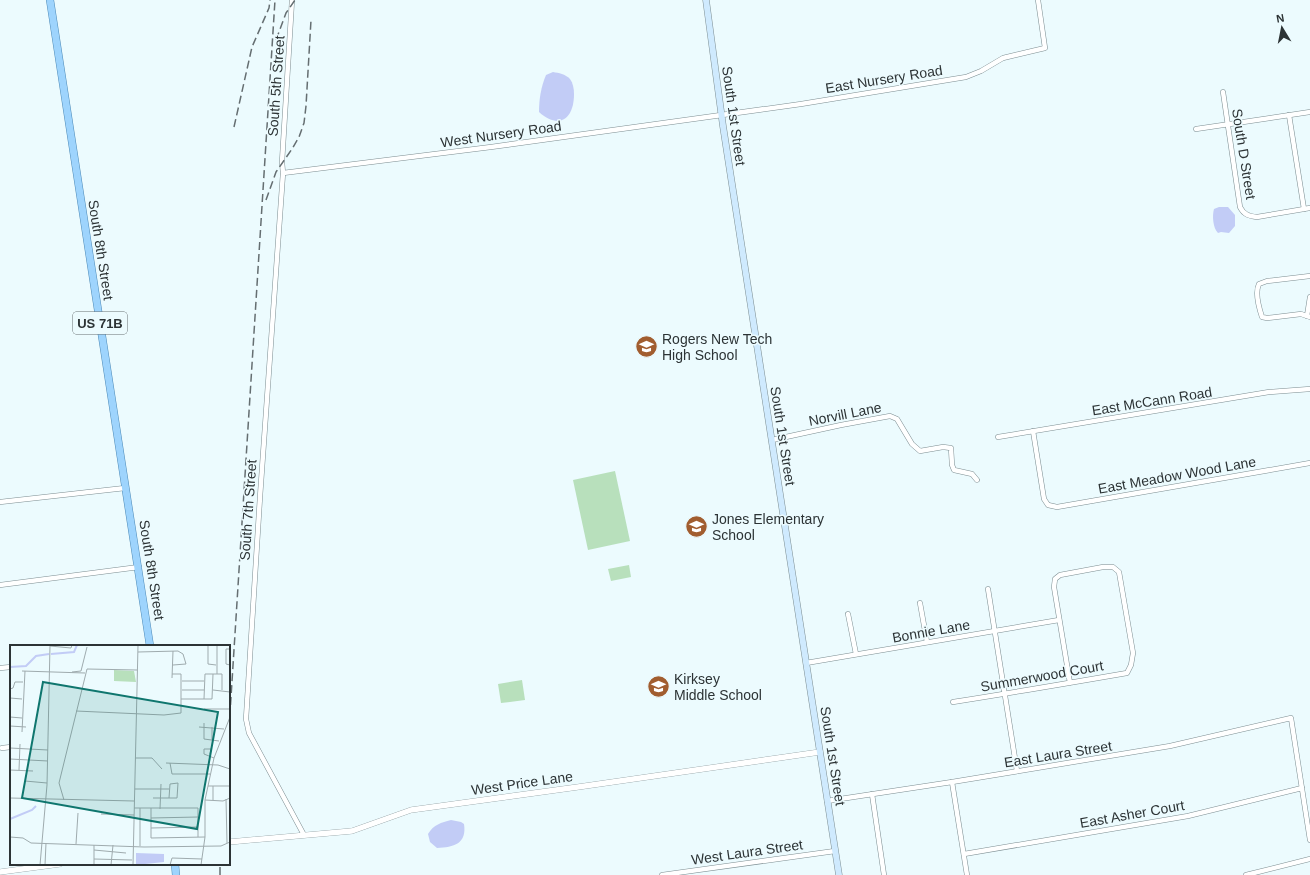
<svg xmlns="http://www.w3.org/2000/svg" width="1310" height="875" font-family="Helvetica,sans-serif">
<rect width="100%" height="100%" fill="#ecfbfe"/>
<g fill="#b8e0bc">
<polygon points="615,471 630,541 588,550 573,480"/>
<polygon points="629,565 631,577 611,581 608,569"/>
<polygon points="522,680 525,700 501,703 498,684"/>
</g>
<g fill="#c2ccf6">
<path d="M553,72C559,73 565,74 570,79C573,83 574,89 574,94C574,119 559,130 539,112C539,99 541,87 546,75Z"/>
<path d="M1219,207H1228L1235,215V226L1229,233L1221,232L1218,233C1213,228 1212,216 1214,209Z"/>
<path d="M451,820L461,822L464,824C467,844 454,847 437,848L430,842L428,834C434,824 441,823 451,820Z"/>
</g>
<g fill="none" stroke-linecap="round" stroke-linejoin="round">
<defs>
<g id="minor">
<polyline points="292,0 282,162 283,173 260,497 246,719 249,733 304,835"/>
<path d="M1223,92L1240,207C1244,215 1249,216 1257,217L1310,208"/>
<polyline points="1289,115 1304,209"/>
<polyline points="1196,129 1310,112"/>
<polyline points="283,173 491,147 801,104 966,77 981,71 1003,58 1045,48 1038,0"/>
<path d="M1310,276L1267,281L1259,284C1255,292 1259,308 1262,317L1267,318L1301,314L1310,317"/>
<polyline points="1307,316 1310,297"/>
<polyline points="1033,431 1044,499 1048,505 1057,507 1310,463"/>
<polyline points="998,437 1269,392 1310,389"/>
<polyline points="772,440 841,425 890,416 897,419 912,444 920,451 943,447 951,448 952,465 954,470 972,474 977,480"/>
<polyline points="0,502 125,488"/>
<polyline points="0,585 139,567"/>
<polyline points="988,589 1017,771"/>
<polyline points="920,603 927,642"/>
<polyline points="848,614 856,654"/>
<polyline points="806,663 1059,620"/>
<polyline points="0,668 11,667"/>
<path d="M953,702C1011,693 1069,683 1127,673L1131,665L1133,653L1119,572L1113,567H1103L1060,575L1055,579L1054,587L1070,683"/>
<polyline points="2,748 11,747"/>
<polyline points="952,782 967,875"/>
<polyline points="872,794 884,875"/>
<polyline points="827,801 952,782 1170,746 1291,718 1310,840"/>
<polyline points="964,854 1188,816 1302,788"/>
<polyline points="662,875 835,851"/>
<polyline points="1246,875 1310,859"/>
</g>
<g id="tertiary">
<polyline points="229,842 352,831 411,810 578,787 820,752"/>
<polyline points="0,872 60,864"/>
</g>
<polyline id="secondary" points="706,0 723,126 839,875"/>
<g id="primary">
<polyline points="50,0 150,646"/>
<polyline points="175,864 176,875"/>
</g>
</defs>
<use href="#minor" stroke="#7c8d91" stroke-width="5.5"/>
<use href="#tertiary" stroke="#7c8d91" stroke-width="6"/>
<use href="#secondary" stroke="#7c8d91" stroke-width="7"/>
<use href="#primary" stroke="#4c89b6" stroke-width="8"/>
<use href="#minor" stroke="#fff" stroke-width="4.5"/>
<use href="#tertiary" stroke="#fff" stroke-width="5.5"/>
<use href="#secondary" stroke="#cfeafe" stroke-width="6"/>
<use href="#primary" stroke="#9ed4fd" stroke-width="7"/>
<g stroke="#656e71" stroke-width="1.5" stroke-dasharray="8 4" stroke-linecap="butt">
<polyline points="276,40 286,13 295,0"/>
<polyline points="234,127 252,47 269,8 270,0"/>
<polyline points="266,200 276,172 292,149 299,137 304,123 306,106 311,20"/>
<polyline points="229,729 275,0"/>
<polyline points="220,875 220,864"/>
</g>
</g>
<defs>
<symbol id="school-disc" viewBox="-11 -11 22 22"><circle r="9.5" fill="#a15d2f" stroke="#ecfbfe"/><path d="M0-5L7-2L0 1L-7-2ZM-4 1L0 2.5L4 1V4Q0 6-4 4Z" fill="#fff"/></symbol>
</defs>
<g fill-rule="evenodd">
<use href="#school-disc" x="634" y="334" width="25" height="25"/>
<use href="#school-disc" x="684" y="514" width="25" height="25"/>
<use href="#school-disc" x="646" y="674" width="25" height="25"/>
</g>
<g text-anchor="middle" dominant-baseline="central" stroke-width="3" stroke-linejoin="round" paint-order="stroke">
<rect fill="#ecfbfe" stroke="#666f71" stroke-width="1" x="73" y="312" width="54" height="22" rx="3"/>
<g font-size="13" font-weight="bold" fill="#2c3335">
<text x="100" y="323">US 71B</text>
</g>
<g font-size="14" fill="#2c3335" stroke="#ecfbfe">
<text transform="translate(884 79) rotate(-9)">East Nursery Road</text>
<text transform="translate(276 86) rotate(-86)">South 5th Street</text>
<text transform="translate(734 116) rotate(82)">South 1st Street</text>
<text transform="translate(501 134) rotate(-8)">West Nursery Road</text>
<text transform="translate(1244 154) rotate(81)">South D Street</text>
<text transform="translate(101 250) rotate(81)">South 8th Street</text>
<text transform="translate(1152 401) rotate(-9)">East McCann Road</text>
<text transform="translate(845 414) rotate(-11)">Norvill Lane</text>
<text transform="translate(783 436) rotate(81)">South 1st Street</text>
<text transform="translate(1177 475) rotate(-10)">East Meadow Wood Lane</text>
<text transform="translate(248 510) rotate(-86)">South 7th Street</text>
<text transform="translate(152 570) rotate(81)">South 8th Street</text>
<text transform="translate(931 631) rotate(-10)">Bonnie Lane</text>
<text transform="translate(1042 676) rotate(-10)">Summerwood Court</text>
<text transform="translate(1058 754) rotate(-9)">East Laura Street</text>
<text transform="translate(833 756) rotate(81)">South 1st Street</text>
<text transform="translate(522 783) rotate(-8)">West Price Lane</text>
<text transform="translate(1132 814) rotate(-10)">East Asher Court</text>
<text transform="translate(747 852) rotate(-8)">West Laura Street</text>
</g>
<g font-size="14" fill="#2c3335" stroke="#ecfbfe" text-anchor="start">
<text x="662" y="339">Rogers New Tech<tspan x="662" dy="16">High School</tspan></text>
<text x="712" y="519">Jones Elementary<tspan x="712" dy="16">School</tspan></text>
<text x="674" y="679">Kirksey<tspan x="674" dy="16">Middle School</tspan></text>
</g>
</g>
<g transform="translate(10 645)">
<rect width="220" height="220" fill="#ecfbfe"/>
<path d="M104,25L124,26L126,37L104,36Z" fill="#b8e0bc"/>
<path d="M126,208L154,209V217L126,220Z" fill="#c2ccf6"/>
<path fill="none" stroke="#c2ccf6" stroke-width="2" d="M41,9L64,7L67,0M0,22L16,21L26,11L39,9M0,174L22,165L26,161"/>
<path fill="none" stroke="#9fabae" stroke-width="1" d="M198,0V19L206,20M40,1L61,3L62,0M220,4H216V19L220,20M128,7L168,6L173,9L176,19L163,20M12,26L75,28M62,27L71,26L77,2M207,29V0M162,33L163,6M172,36H194M0,44L3,43L5,37H13M172,45H194M203,45L220,47M0,53L12,54M171,54H202L203,29M194,54L195,29H212V45M194,64H220M66,66L154,70L171,68V29H162M0,72L12,73M194,78V94L209,96M0,81L16,82M189,82L214,84M12,87L15,26M202,95V82M0,103L38,105M200,109L201,104H194V109L204,113M125,113H142L152,124M0,114L38,116M156,118L208,120L220,124M160,118L162,129H200M0,125L23,126M9,125L10,99M15,136L37,138M198,141H220M125,144H159M0,153L124,156M143,153H167L168,138L160,139L159,153M216,154L217,198M54,155L49,138L77,24L127,25M195,155L213,156L220,153M203,155V141M124,163H188V192M141,163V193L195,192M150,164L151,139M91,169L124,170M141,173L188,172M141,183L188,182M0,192L13,193L21,198L134,202L211,201L220,197M66,199L68,168M130,201V163M84,205L116,208M84,214L122,215M30,220L37,140L40,0M35,220L36,198M84,220V200M101,220L103,200M123,220L128,0M160,220L162,213L192,214M191,220L195,192V155L204,113L220,72"/>
<path fill="#0f766e" fill-opacity="0.15" stroke="#0f766e" stroke-width="2" d="M33,37L208,67L187,184L12,153Z"/>
<rect width="220" height="220" fill="none" stroke="#2c3335" stroke-width="2"/>
</g>
<g transform="translate(1282 28) rotate(350)" stroke="#ecfbfe" stroke-width="3" paint-order="stroke">
<path d="M0-3L7 15L0 10L-7 15Z" fill="#2c3335"/>
<text y="-6" font-size="11" font-weight="bold" text-anchor="middle" fill="#2c3335">N</text>
</g>
</svg>
